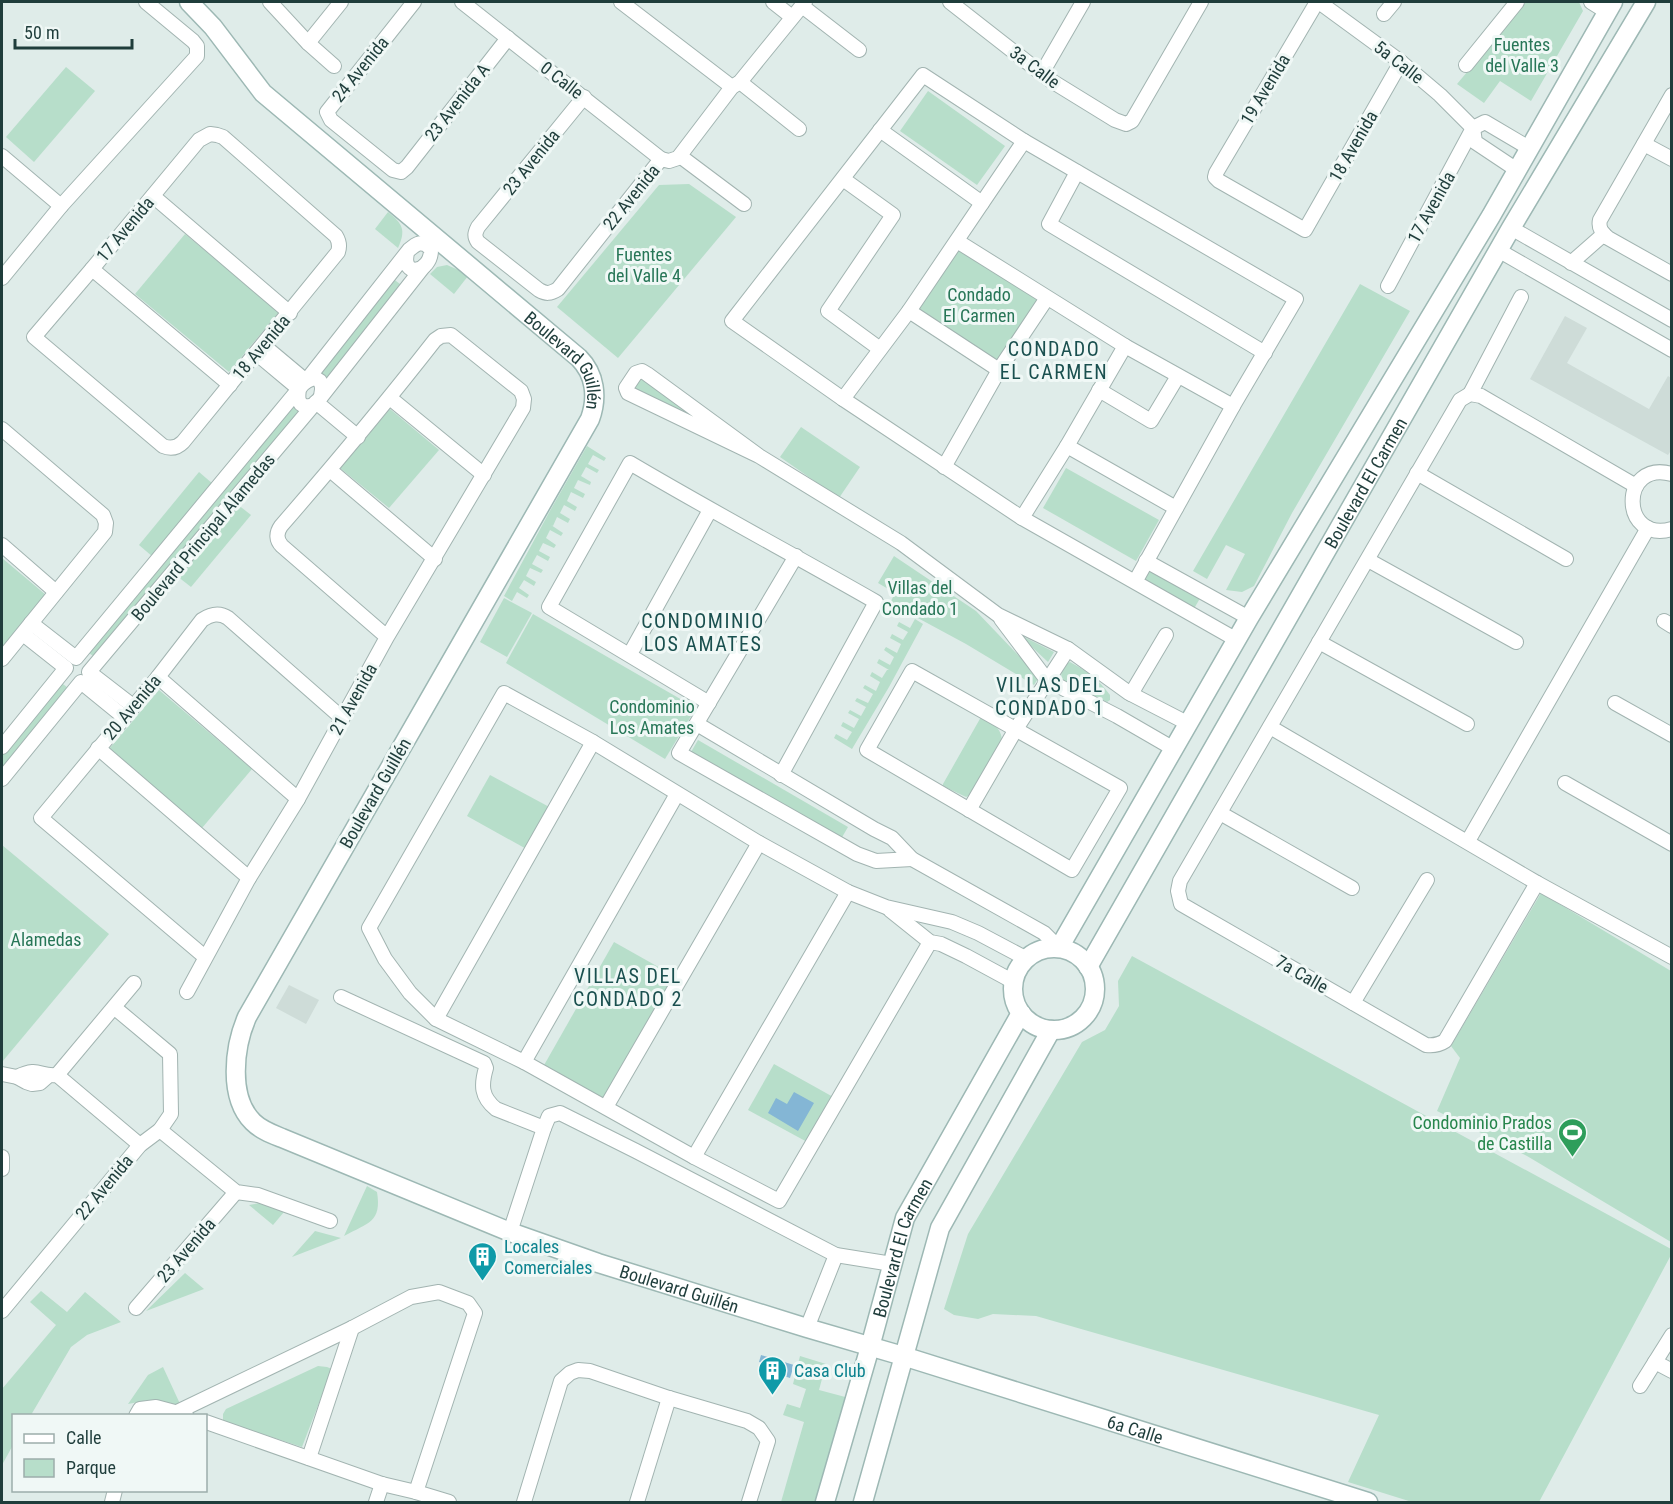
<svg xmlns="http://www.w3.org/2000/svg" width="1673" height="1504" font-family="'Roboto Condensed',sans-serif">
<rect width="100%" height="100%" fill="#dfece9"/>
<g fill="#cedcd8">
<polygon points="1565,316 1587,328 1567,363 1649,409 1668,376 1671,378 1672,449 1668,455 1530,379"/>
<polygon points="289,985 319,1000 306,1024 276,1008"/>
</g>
<g fill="#b7deca">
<polygon points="1526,2 1579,2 1583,11 1531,101 1500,81 1484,103 1457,84"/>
<polygon points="66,67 95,91 34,162 6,137"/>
<polygon points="928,91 1005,146 977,185 900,131"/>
<polygon points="689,184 736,217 618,358 557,307 659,185"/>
<path d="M388,212C403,224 406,230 398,248L375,229Z"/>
<polygon points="185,234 279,312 229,372 135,294"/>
<polygon points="959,248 1039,301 998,361 918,308"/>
<polygon points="447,265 461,271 468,276 454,294 430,274 437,267"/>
<polygon points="392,278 404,287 330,381 318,372"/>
<polygon points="1360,284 1410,311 1292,513 1254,586 1242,592 1226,590 1245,554 1226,545 1207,579 1193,571"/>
<polygon points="647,374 759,456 626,389"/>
<polygon points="292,402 304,412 97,659 85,650"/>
<polygon points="390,409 439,450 389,508 340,468"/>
<polygon points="801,427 860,467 839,498 780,457"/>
<polygon points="587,446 606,458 604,461 593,455 588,464 599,470 597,473 586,467 581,476 591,482 590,485 578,480 574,488 585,494 583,498 571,492 567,501 577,507 575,511 564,505 560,513 570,519 568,523 557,517 553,526 551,525 563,533 561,536 550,530 546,538 556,545 554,548 543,543 539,551 550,557 548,561 537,555 532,564 543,570 541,573 530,568 526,576 536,582 534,586 524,580 519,588 529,595 527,598 517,592 512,601 504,596 551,509"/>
<polygon points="1066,468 1159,520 1136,561 1043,508"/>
<polygon points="199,472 213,484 153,557 139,545"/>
<polygon points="237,504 251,515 191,587 177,576"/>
<polygon points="894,556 976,611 1039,677 1034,685 966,644 890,603 895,593 878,583"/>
<polygon points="2,558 46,595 2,647"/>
<polygon points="1146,561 1203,593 1191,614 1135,582"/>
<polygon points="504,598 532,613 507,657 480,642"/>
<polygon points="533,614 696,708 665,759 506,663"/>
<polygon points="915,619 923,624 889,687 852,749 834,738 836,734 847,740 852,732 841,726 843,722 854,728 859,719 848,713 850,710 861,716 866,707 855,701 857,698 868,703 873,694 863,688 865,685 876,691 880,682 870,676 872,672 882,678 887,670 889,670 877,663 879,659 890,665 894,657 884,650 886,647 897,653 901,644 890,638 892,634 903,640 908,632 897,626 899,622 910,628"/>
<polygon points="1018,634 1054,652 1048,662"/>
<path d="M1070,662C1087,671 1099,680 1110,695V700L1107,702L1062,680C1060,672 1062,665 1070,662Z"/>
<polygon points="59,681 72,691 2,776 2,751"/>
<polygon points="159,690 252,769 202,828 109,749"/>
<path d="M981,717C992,723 1000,726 1002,739L970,795L966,797L943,786V784Z"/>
<polygon points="698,740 848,827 841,839 691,752"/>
<polygon points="490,775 553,809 530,851 467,816"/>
<polygon points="2,845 109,934 2,1062"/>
<polygon points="1541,893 1671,971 1671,1242 1527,1156 1437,1111 1460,1058 1451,1046"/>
<polygon points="614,942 678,978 606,1102 543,1067"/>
<polygon points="1132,956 1671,1249 1671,1255 1539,1502 1412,1502 1348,1482 1379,1415 1036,1316 993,1314 978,1319 954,1315 944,1309 968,1234 1082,1042 1105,1030 1119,1006 1118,981"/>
<polygon points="774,1064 835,1098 809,1143 748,1110"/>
<path d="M367,1186L377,1192C382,1222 368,1223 344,1236Z"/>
<polygon points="260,1203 284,1212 273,1225 249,1205"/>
<polygon points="315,1231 341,1238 292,1257"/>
<polygon points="185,1273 204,1289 146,1311"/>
<polygon points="41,1291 67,1312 85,1292 121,1322 87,1335 71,1347 31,1415 14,1416 13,1445 2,1465 2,1389 56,1325 30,1302"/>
<polygon points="800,1356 826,1364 819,1390 849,1398 820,1502 781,1502 804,1422 783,1415 787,1404 800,1408 806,1389 793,1384"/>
<polygon points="318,1366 327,1367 332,1369 302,1447 223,1421 223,1414 226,1409"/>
<polygon points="163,1367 181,1406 158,1405 149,1400 128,1404 148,1375"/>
</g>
<g fill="#84b6d5">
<polygon points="794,1092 814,1103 798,1131 768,1113 776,1098 787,1104"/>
<polygon points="761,1355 794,1365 790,1378 762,1369 764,1363 759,1362"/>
</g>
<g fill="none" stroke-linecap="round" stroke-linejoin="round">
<defs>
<g id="street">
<polyline points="270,2 308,43 334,66"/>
<polyline points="414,2 327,112 331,120 393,170 401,172 407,167 508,38"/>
<polyline points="462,2 661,159"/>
<polyline points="621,2 732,87"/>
<polyline points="773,2 792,17"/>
<polyline points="950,2 1050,80 1115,120 1126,124 1132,121 1201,2"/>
<polyline points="1317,2 1216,173 1215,177 1219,181 1305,230 1401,62"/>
<polyline points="1319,2 1401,62 1440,95 1473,128"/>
<polyline points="1591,2 1607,12"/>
<polyline points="802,6 859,50"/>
<polyline points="1384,14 1394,2"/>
<polyline points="308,43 341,2"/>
<polyline points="1466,65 1517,2"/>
<polyline points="1042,73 1083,2"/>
<polyline points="740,82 799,129"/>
<path d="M1672,95L1600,220C1598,228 1602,233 1608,238L1672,274"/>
<path d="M584,97L478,227C475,233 474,236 478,242L539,290C546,294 550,294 558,289L661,159L669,161L678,158L732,87L740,82L805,2"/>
<polyline points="1473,128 1475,142 1517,170"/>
<polyline points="1473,128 1485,122 1529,148"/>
<polyline points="880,130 982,203"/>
<path d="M210,134L217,135L223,137L336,236C339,241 340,246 338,252L183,442C177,448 170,449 163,446L34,337L92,269L199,140Z"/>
<polyline points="1644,144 1672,159"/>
<polyline points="2,156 61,206"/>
<polyline points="680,156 744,204"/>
<polyline points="1077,172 1049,224 1265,353"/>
<polyline points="843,179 893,215 828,311 880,349"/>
<polyline points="153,196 290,313"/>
<polyline points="1511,228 1672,320"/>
<polyline points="957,241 1125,346 1233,406"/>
<polyline points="1498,250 1672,350"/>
<polyline points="1571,263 1604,234"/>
<polyline points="92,269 230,385"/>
<polyline points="2,278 61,206 197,56 197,46 193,41 146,2"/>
<polyline points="1388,286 1473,128"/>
<polyline points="909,311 999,370"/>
<path d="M263,345L306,381L409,250C415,245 419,241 427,245L431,250C431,273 401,278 407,253"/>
<polyline points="256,353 299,389"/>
<polyline points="1099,390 1151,421 1178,376"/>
<polyline points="1470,394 1521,297"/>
<polyline points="321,397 424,266"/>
<polyline points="390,398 484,475"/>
<polyline points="843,399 909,311 1024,141"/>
<polyline points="2,429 103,515 106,523 105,532 2,659"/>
<polyline points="1067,446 1176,508"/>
<polyline points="759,456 628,393 626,388 636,373 642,371 647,374 759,456 901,543 998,615 1068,649 1129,693 1189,724"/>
<polyline points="944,467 999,370 1047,298"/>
<polyline points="330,470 435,559"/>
<polyline points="1417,473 1566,559"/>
<path d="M1672,474C1619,459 1620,544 1672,529"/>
<polyline points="1022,518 1067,446 1125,346"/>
<polyline points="2,545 56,592"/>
<polyline points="796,556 679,753 857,854 876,861 912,859"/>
<polyline points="1368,560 1516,642"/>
<polyline points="1146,561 1249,618"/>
<polyline points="1135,582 1233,406 1296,299 1024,141 923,75 732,321 843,399 1022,518 1237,640"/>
<polyline points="1001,619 1047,680 1117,716 1174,749"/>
<polyline points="1664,621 1672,626"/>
<path d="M31,623L76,658L303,384C329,363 327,411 305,406C297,404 298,396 299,389"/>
<polyline points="1319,642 1467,724"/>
<polyline points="630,654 710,510"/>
<polygon points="912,671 1120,788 1072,870 867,750"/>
<polyline points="158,677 298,799"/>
<polyline points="1131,694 1166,635"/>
<path d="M709,703L549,607L630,463C711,511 794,555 876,602L781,775"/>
<polyline points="1615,703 1672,735"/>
<polyline points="133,706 89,672 316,402 358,437"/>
<polyline points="697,724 874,829 892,838 912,859 1044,933 1059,948"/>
<polyline points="1270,727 1537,883 1672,957"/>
<polyline points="2,747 66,668 23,634"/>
<polyline points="98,748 249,878"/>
<polyline points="2,779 81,682 124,717"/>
<polyline points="1565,783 1672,844"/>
<polyline points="969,810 1016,729 1068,649"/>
<polyline points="1220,813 1352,888"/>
<polyline points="1468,841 1648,528"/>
<path d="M1537,883L1445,1041C1439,1045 1434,1046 1426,1045L1181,904L1178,891L1180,881L1460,400L1470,394L1481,396L1636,486"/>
<polyline points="890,910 930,942 941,944 966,956 1014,982"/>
<polyline points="930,942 779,1201 694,1157 524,1062 436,1019 410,993 385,959 369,928 504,693 593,742 759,843 848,892 886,907 952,922 978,933 1027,959"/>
<path d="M205,957L41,818L158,677L202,620C211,614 219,612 228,618L342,718"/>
<path d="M187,992L249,878L298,799L387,637L523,408L524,399L521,391L451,335L441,336L435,340C385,404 334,465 281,526C276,533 276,540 282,546L387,637"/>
<path d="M341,997L484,1063L486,1068C481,1085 481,1097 496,1109L544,1128L510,1232"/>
<polyline points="1353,1003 1427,880"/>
<polyline points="436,1019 593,742"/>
<polyline points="524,1062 677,794"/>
<polyline points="2,1074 17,1077 26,1082 32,1084 40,1083 48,1076"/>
<polyline points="57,1075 134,983"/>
<path d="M17,1077C40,1066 38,1077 57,1075L140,1145"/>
<polyline points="606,1107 759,843"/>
<polyline points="544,1128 549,1116 560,1113 636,1151 836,1255 892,1264"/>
<polyline points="160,1130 236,1192 258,1195 330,1221"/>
<polyline points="2,1157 2,1169"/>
<polyline points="694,1157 848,892"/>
<polyline points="136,1308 236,1192"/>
<polyline points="2,1311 140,1145 160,1130 171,1114 170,1054 115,1008"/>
<polyline points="807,1328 836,1255"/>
<polyline points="1655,1362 1672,1371"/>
<polyline points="1640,1386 1672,1335"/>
<polyline points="177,1412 352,1328 411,1297 439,1292 468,1303 475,1313 416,1492"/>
<polyline points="136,1416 140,1409 156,1407 186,1415"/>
<polyline points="206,1422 382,1484 416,1492 449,1502"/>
<polyline points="309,1458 352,1328"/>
<polyline points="112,1502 115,1490"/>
<polyline points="376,1502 382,1484"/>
<polyline points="524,1502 561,1381 570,1373 578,1370 590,1371 669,1398 747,1421 759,1428 768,1441 749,1502"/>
<polyline points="637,1502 669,1398"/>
</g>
<g id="secondary">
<path id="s1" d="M189,2L213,27L263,93L579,358C595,374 598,397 590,419L247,1017C234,1047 228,1097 253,1122C261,1130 272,1134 282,1138L510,1232L598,1263L807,1328L903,1356L1368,1502"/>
<polyline points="1059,948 1249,618 1491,216 1613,2"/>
<circle cx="1054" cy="989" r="41"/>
<path id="s2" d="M1088,967L1511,228L1646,2"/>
<path id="s3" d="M825,1502L870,1347L905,1218L1021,1013"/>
<polyline points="863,1502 940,1228 1051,1030"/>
</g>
</defs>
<use href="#street" stroke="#a2b4b1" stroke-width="16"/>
<use href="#secondary" stroke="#9db8b4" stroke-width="21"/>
<use href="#street" stroke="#fff" stroke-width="14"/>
<use href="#secondary" stroke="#fff" stroke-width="18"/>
</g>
<defs>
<symbol id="stadium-pin" viewBox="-11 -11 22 30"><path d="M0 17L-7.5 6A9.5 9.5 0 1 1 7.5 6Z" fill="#2e9e5b" stroke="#f0f8f6"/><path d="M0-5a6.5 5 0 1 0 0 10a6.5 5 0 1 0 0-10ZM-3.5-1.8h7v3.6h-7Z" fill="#fff"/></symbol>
<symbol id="building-pin" viewBox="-11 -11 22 30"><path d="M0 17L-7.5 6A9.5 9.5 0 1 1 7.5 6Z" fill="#0f9aa8" stroke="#f0f8f6"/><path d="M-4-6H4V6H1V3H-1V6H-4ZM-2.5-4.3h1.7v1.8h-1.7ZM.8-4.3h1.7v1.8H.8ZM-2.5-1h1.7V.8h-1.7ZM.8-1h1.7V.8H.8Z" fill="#fff"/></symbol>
</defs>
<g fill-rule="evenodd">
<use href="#stadium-pin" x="1556" y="1116" width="33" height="45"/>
<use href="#building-pin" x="466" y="1240" width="33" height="45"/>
<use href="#building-pin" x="756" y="1354" width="33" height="45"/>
</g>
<g text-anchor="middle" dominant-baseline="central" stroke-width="6" stroke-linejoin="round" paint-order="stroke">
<g font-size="18" fill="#277657" stroke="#f0f8f6">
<text x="1522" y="44">Fuentes<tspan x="1522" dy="21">del Valle 3</tspan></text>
<text x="644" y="254">Fuentes<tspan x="644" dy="21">del Valle 4</tspan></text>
<text x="979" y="294">Condado<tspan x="979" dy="21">El Carmen</tspan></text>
<text x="920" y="587">Villas del<tspan x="920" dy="21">Condado 1</tspan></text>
<text x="652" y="706">Condominio<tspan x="652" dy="21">Los Amates</tspan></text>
<text x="46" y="939">Alamedas</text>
</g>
<g font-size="18" fill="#1f3d3b" stroke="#f0f8f6">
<text transform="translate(1399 62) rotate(38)">5a Calle</text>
<text transform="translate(1035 67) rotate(37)">3a Calle</text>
<text transform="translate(360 69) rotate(-51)">24 Avenida</text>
<text transform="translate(562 80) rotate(38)">0 Calle</text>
<text transform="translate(1265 89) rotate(-59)">19 Avenida</text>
<text transform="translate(457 102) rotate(-52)">23 Avenida A</text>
<text transform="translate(1353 146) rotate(-60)">18 Avenida</text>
<text transform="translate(531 162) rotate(-51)">23 Avenida</text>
<text transform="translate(631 197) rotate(-51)">22 Avenida</text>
<text transform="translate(1431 207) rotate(-61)">17 Avenida</text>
<text transform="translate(125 229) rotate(-50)">17 Avenida</text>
<text transform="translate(261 347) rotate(-50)">18 Avenida</text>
<text stroke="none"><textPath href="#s1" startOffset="524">Boulevard Guillén</textPath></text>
<text stroke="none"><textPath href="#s2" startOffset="558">Boulevard El Carmen</textPath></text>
<text transform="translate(203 537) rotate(-50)">Boulevard Principal Alamedas</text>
<text transform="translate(353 699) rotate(-61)">21 Avenida</text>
<text transform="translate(132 707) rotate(-50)">20 Avenida</text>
<text transform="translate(375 793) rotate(-60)">Boulevard Guillén</text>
<text transform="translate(1302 974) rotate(30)">7a Calle</text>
<text transform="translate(104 1187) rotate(-50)">22 Avenida</text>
<text stroke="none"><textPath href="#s3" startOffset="266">Boulevard El Carmen</textPath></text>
<text transform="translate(186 1250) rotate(-49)">23 Avenida</text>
<text stroke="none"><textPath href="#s1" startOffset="1854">Boulevard Guillén</textPath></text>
<text stroke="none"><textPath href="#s1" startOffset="2331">6a Calle</textPath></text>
</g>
<g font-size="18" fill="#27864d" stroke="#f0f8f6" text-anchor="end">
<text x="1552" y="1122">Condominio Prados<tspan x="1552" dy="21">de Castilla</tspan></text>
</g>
<g font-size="18" fill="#0d838f" stroke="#f0f8f6" text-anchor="start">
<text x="504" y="1246">Locales<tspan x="504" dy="21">Comerciales</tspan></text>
<text x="794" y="1370">Casa Club</text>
</g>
<g font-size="20" letter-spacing="1.5" fill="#1a504f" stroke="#f0f8f6">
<text x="1054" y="349">CONDADO<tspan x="1054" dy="23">EL CARMEN</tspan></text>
<text x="703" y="621">CONDOMINIO<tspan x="703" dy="23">LOS AMATES</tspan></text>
<text x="1050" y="685">VILLAS DEL<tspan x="1050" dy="23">CONDADO 1</tspan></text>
<text x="628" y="976">VILLAS DEL<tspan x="628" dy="23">CONDADO 2</tspan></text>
</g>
</g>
<rect width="1673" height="1504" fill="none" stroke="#1f3d3b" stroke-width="6"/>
<rect x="12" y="1414" width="195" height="78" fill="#f0f8f6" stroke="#9cadab" stroke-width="1.5"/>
<rect x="24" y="1434" width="30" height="9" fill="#ffffff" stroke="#9cadab" stroke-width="1.5"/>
<text x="66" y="1444" font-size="18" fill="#1f3d3b">Calle</text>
<rect x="24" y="1459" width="30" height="18" fill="#b7deca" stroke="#9cadab" stroke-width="1.5"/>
<text x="66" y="1474" font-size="18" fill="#1f3d3b">Parque</text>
<path d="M15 39v9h117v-9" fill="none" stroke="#1f3d3b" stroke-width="3"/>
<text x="24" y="39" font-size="18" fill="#1f3d3b" stroke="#f0f8f6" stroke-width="4.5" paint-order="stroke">50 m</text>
</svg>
